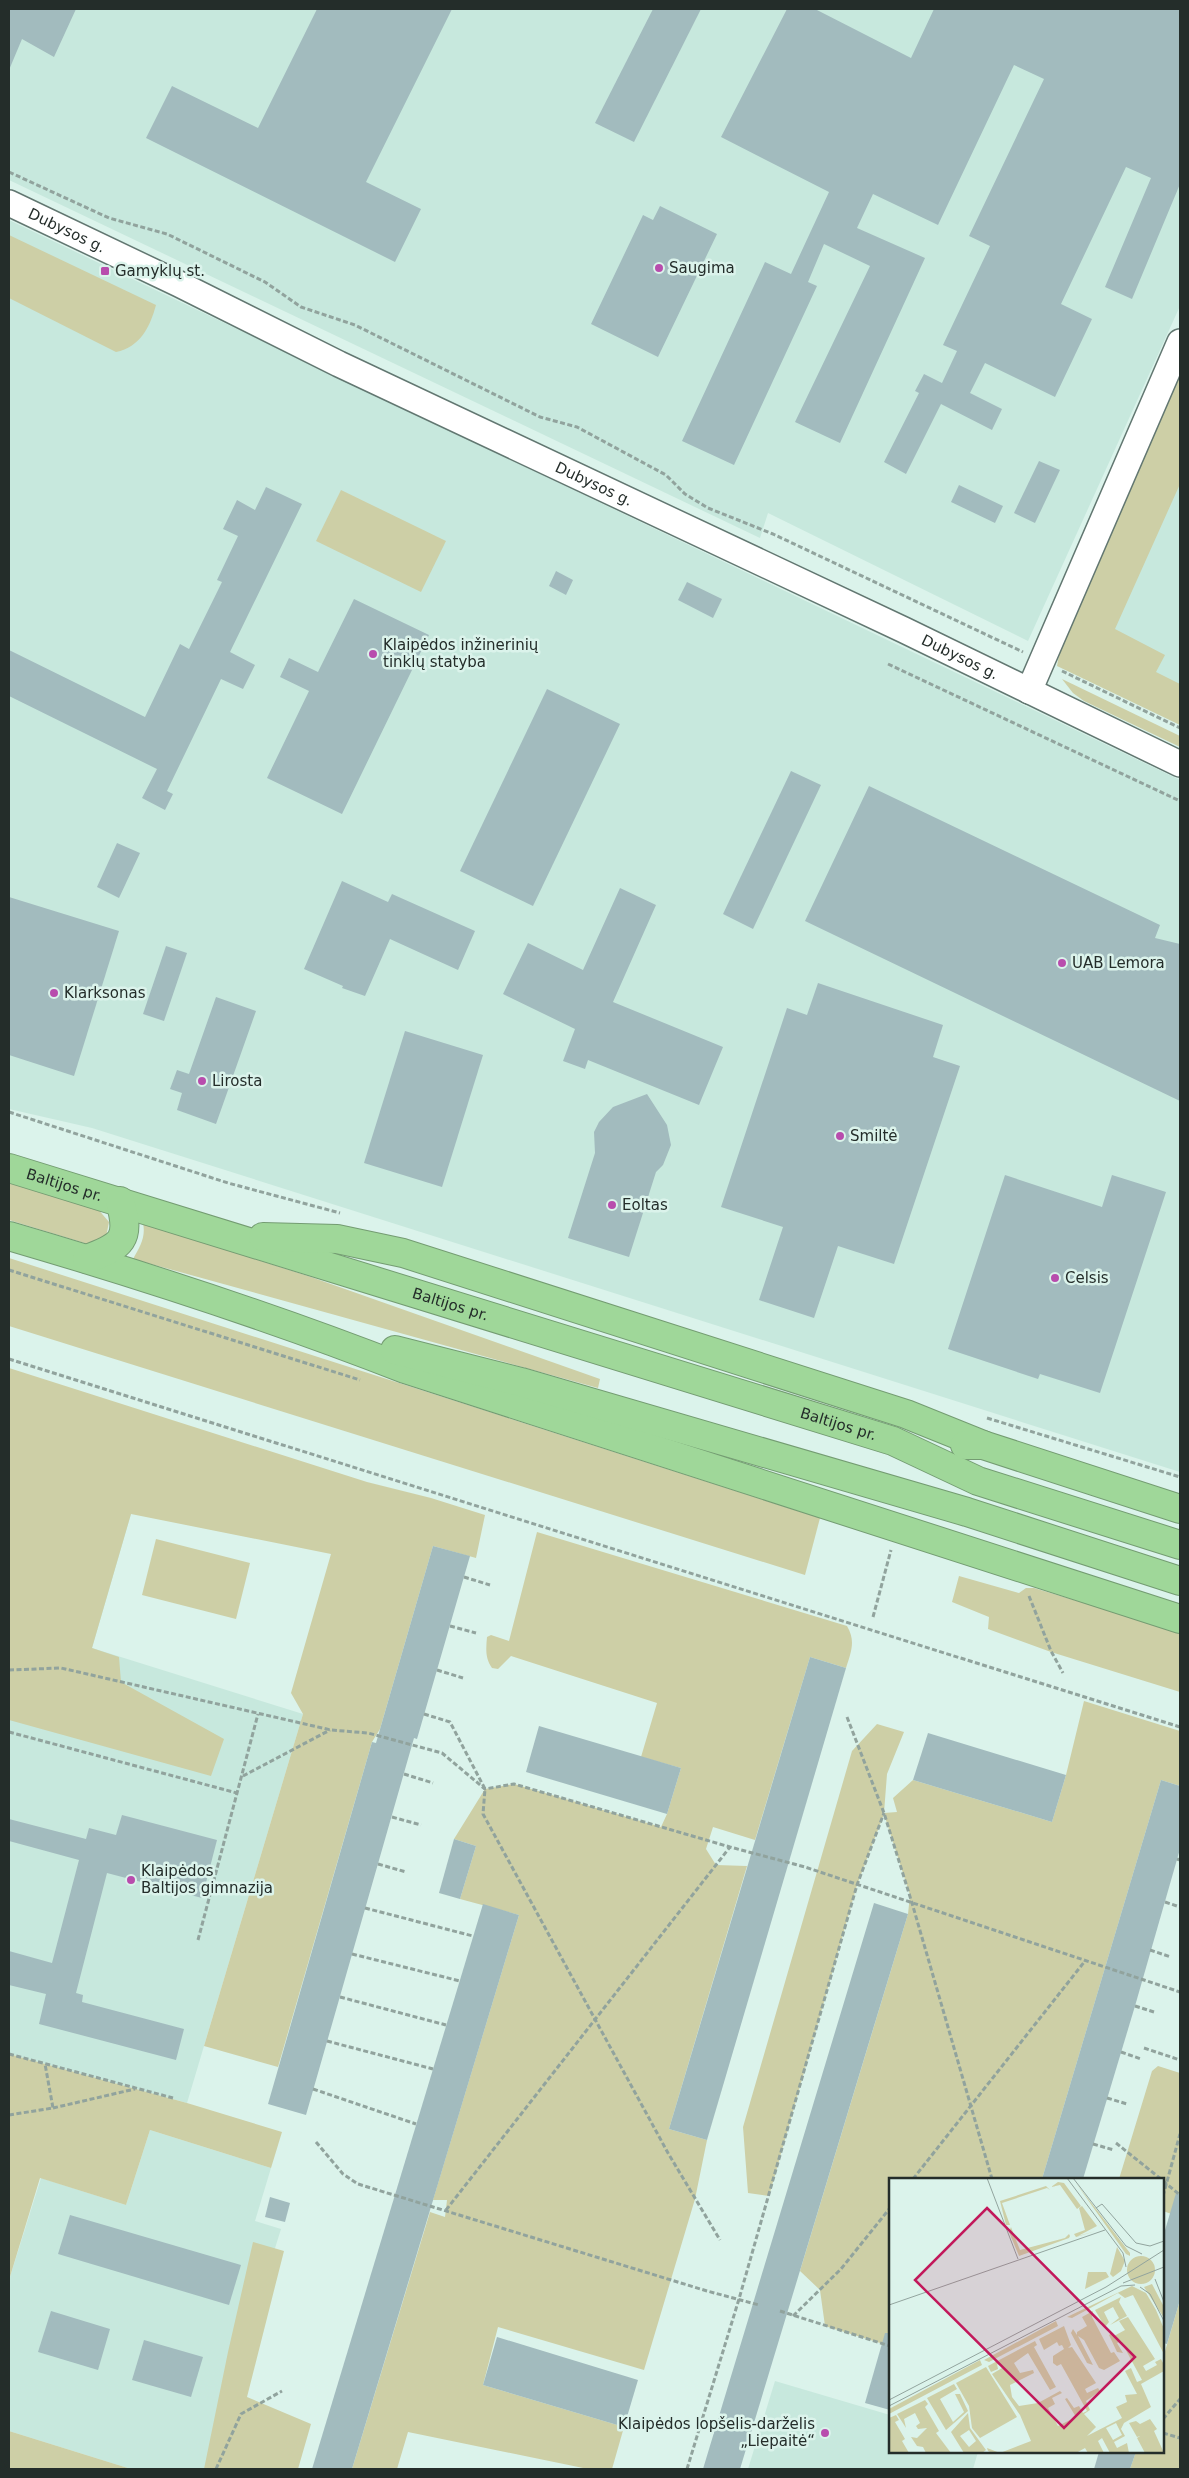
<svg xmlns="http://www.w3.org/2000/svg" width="1189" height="2478" font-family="'DejaVu Sans',sans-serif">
<rect width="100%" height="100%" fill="#dbf3eb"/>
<g fill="#c7e8dd">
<polygon points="9,9 1180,9 1180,306 1028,641 768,513 760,538 9,180"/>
<polygon points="9,220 1180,780 1180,1472 92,1128 9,1109"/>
<polygon points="1180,392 1180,706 1065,650"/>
<polygon points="9,1368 131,1514 92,1648 303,1714 187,2103 9,2054"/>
<polygon points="150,2130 271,2168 255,2221 281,2229 206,2469 131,2469 9,2431 9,2280 41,2178 126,2205"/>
<polygon points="775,2381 890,2415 890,2452 978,2452 973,2469 748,2469"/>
</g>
<g fill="#cdcfa6">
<path d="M9,235L156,305C150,327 140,347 116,352L9,298Z"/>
<polygon points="1180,377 1180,484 1115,629 1165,655 1156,672 1180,684 1180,725 1057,666 1060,649 1176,380"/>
<polygon points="341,490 446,541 421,592 316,541"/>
<polygon points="1062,679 1180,736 1180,747 1084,701 1073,693"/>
<polygon points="9,1181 97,1208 109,1222 106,1237 91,1245 9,1220"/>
<path d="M143,1223L311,1277L600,1379L598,1388L133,1259C140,1247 146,1237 143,1223Z"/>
<polygon points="9,1258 820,1518 805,1575 9,1326"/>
<polygon points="9,1368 367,1482 431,1498 485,1515 476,1558 433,1546 380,1729 372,1742 278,2067 204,2046 303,1714 291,1693 331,1554 131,1514 92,1648 119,1657 121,1682 224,1739 211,1776 9,1720"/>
<path d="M537,1532L847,1626C856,1641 851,1652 846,1668L810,1657L755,1840L713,1827L706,1849L716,1865L747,1866L669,2129L707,2140L695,2199L644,2370L498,2327L483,2385L624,2427L612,2469H588L408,2432L397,2469H352L430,2212L445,2217L447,2200H433L519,1915L460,1899L476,1846L454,1839L485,1789L514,1784L661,1827L667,1814L681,1768L641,1757L657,1703L511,1656L498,1669L492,1668C485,1658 486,1649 487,1637L491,1635L509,1641Z"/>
<polygon points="156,1539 250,1563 236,1619 142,1595"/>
<polygon points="959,1576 1019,1593 1026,1588 1034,1588 1180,1632 1180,1692 1051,1652 988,1629 989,1617 952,1602"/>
<polygon points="1084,1701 1180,1731 1180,1786 1161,1780 1042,2179 890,2179 890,2346 825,2326 820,2290 800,2271 908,1914 910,1895 884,1814 857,1885 769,2196 748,2193 743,2127 852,1751 877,1724 904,1732 887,1774 884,1813 897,1812 893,1798 913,1780 1052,1822 1066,1775"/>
<polygon points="9,2054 187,2103 282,2132 271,2168 150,2130 126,2205 40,2178 9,2280"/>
<polygon points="1158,2066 1180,2073 1180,2217 1163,2211 1163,2179 1119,2179 1152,2071"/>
<polygon points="253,2242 284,2251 247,2397 311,2424 298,2469 204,2469 228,2352"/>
<polygon points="1180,2300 1180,2469 1130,2469 1136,2452 1163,2452 1163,2358"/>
<polygon points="9,2431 131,2469 9,2469"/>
</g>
<g fill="#a2bbbe">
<polygon points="9,9 76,9 54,57 22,39 9,70"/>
<polygon points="317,9 452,9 366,182 421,209 395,262 146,138 172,86 258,128"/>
<polygon points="653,9 701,9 634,142 595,123"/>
<polygon points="787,9 815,9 911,58 934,9 1180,9 1180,184 1132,299 1105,287 1151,178 1126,167 1061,304 1092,319 1055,397 985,363 970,393 1002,409 992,430 941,404 906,474 884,462 919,393 915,391 924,374 942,383 957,351 943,345 990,246 969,236 1044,79 1014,65 938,225 873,194 857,228 925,258 840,443 795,422 870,266 824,244 808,282 817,286 734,465 682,441 765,262 791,274 829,192 721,137"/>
<polygon points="660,206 717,234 658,357 591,324 643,215 653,220"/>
<polygon points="1039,461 1060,470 1035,523 1014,513"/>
<polygon points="959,485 1003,506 995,523 951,502"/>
<polygon points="266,487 302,504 230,652 255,665 243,689 221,679 167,791 173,794 165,810 142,798 157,769 9,696 9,650 145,717 180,644 189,649 222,582 217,580 238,536 223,529 237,500 255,510"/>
<polygon points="556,571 573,580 566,595 549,586"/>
<polygon points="687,582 722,599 713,618 678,600"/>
<polygon points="354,599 429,635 342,814 267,778 309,691 280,677 289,658 318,672"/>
<polygon points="547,689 620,724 533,906 460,871"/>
<polygon points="791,771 821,785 753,929 723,914"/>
<polygon points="869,786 1160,925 1155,938 1180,944 1180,1101 805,921"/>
<polygon points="117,843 140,853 119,898 97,887"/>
<polygon points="342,881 388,902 392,894 475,931 458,970 390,939 365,996 342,988 343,986 304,969"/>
<polygon points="620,888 656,905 613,1002 723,1047 699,1105 588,1060 585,1069 563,1061 575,1029 503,994 528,943 583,970"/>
<polygon points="9,897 119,931 74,1076 9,1055"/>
<polygon points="166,946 187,953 164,1021 143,1014"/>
<polygon points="818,983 943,1025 933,1057 960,1066 894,1264 838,1246 814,1318 759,1300 783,1227 721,1207 787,1008 807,1015"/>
<polygon points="216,997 256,1011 216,1124 177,1110 182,1093 170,1089 177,1070 189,1074"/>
<polygon points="405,1031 483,1055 442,1187 364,1163"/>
<polygon points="647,1094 667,1125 671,1145 663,1165 656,1172 629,1257 568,1238 595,1153 594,1132 599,1122 613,1107"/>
<polygon points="1005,1175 1102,1207 1112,1175 1166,1192 1100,1393 1040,1374 1038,1379 948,1349"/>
<polygon points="433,1546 470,1556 417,1739 414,1738 306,2115 268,2104 372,1742 376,1743"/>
<polygon points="810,1657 846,1668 707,2140 669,2129"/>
<polygon points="539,1726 681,1768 667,1814 526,1772"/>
<polygon points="928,1733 1066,1775 1052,1822 913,1780"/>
<polygon points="1161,1780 1180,1786 1180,1849 1135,2006 1083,2179 1042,2179"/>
<polygon points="122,1815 217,1840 202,1898 107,1873 76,1993 83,1995 82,2002 184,2029 176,2060 39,2024 46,1994 9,1985 9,1951 52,1963 79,1860 9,1841 9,1819 86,1839 89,1828 116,1835"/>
<polygon points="454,1839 476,1846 460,1899 439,1893"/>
<polygon points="874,1903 908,1914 874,2026 740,2469 703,2469"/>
<polygon points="483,1904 519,1915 352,2469 312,2469"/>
<polygon points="1176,2193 1180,2194 1180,2300 1167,2344 1163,2343 1163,2237"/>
<polygon points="270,2197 290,2203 285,2222 265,2217"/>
<polygon points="70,2215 241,2265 229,2305 58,2254"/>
<polygon points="51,2311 110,2329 98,2370 38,2352"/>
<polygon points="885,2333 890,2333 890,2410 865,2403"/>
<polygon points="497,2337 638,2380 624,2427 483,2385"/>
<polygon points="144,2340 203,2357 191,2397 132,2380"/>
<polygon points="1099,2452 1136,2452 1130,2469 1094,2469"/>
</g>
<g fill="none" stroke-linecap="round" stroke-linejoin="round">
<defs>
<g id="minor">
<path id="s1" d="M9,203L179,284L339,364L904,630L1180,764"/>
<polyline points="1029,691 1180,342"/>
</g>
<g id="highway">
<path id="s2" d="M9,1168L893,1441L978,1481L1180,1545"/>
<path d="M9,1236C142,1275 275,1318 405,1369L1180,1619"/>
<polyline points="263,1237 337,1239 403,1253 906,1414 983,1445"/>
<path d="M87,1259C122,1246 131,1240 120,1201"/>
<polyline points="395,1350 521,1382 967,1512 1180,1581"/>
<polyline points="965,1445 983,1445 1180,1509"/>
</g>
</defs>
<use href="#minor" stroke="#627771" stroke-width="28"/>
<use href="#highway" stroke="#749c72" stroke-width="30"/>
<g stroke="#91a39d" stroke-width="3" stroke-dasharray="5 2.5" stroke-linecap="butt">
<polyline points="9,172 109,218 167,234 265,282 301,307 355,325 540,417 577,427 666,475 685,494 708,508 773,534 1023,652"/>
<polyline points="888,664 1180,801"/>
<polyline points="1062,671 1180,728"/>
<polyline points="9,1112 228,1183 340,1213"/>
<polyline points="9,1270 360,1380"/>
<polyline points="9,1359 1180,1727"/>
<polyline points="987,1418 1180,1477"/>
<polyline points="464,1577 490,1585"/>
<polyline points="1029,1596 1051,1651 1063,1673"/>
<polyline points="873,1617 891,1550"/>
<polyline points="450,1626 476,1633"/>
<polyline points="9,1670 61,1668 331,1730 368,1733 442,1753 485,1789 514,1784 730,1847 805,1867 1180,1992"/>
<polyline points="437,1670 463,1678"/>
<polyline points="424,1714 450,1722 485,1789 483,1814 668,2153 720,2240"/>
<polyline points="847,1717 884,1813 912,1903 992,2179"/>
<polyline points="9,1732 237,1793"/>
<polyline points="404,1774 433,1783"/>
<polyline points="243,1776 330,1730"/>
<polyline points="392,1817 421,1825"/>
<polyline points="1177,1859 1180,1860"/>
<polyline points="378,1864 406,1872"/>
<polyline points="1165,1902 1180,1907"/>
<polyline points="365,1908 473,1936"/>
<polyline points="198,1940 258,1714"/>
<polyline points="1150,1950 1171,1957"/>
<polyline points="352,1954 460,1981"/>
<polyline points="340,1997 446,2025"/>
<polyline points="1135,2006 1154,2012"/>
<polyline points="327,2041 433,2069"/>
<polyline points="1144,2048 1180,2060"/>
<polyline points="1121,2052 1141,2059"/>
<polyline points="9,2054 173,2098"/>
<polyline points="313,2089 416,2124"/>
<polyline points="1107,2098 1127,2104"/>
<polyline points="53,2108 135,2089"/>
<polyline points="9,2115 53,2108 45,2064"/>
<polyline points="316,2142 343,2174 358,2184 707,2291 759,2305"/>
<polyline points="1116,2143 1161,2179"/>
<polyline points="1093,2144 1114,2150"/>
<polyline points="913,2179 1085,1961"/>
<polyline points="1163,2181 1180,2195"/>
<polyline points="1163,2196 1180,2134"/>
<polyline points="446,2210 730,1847"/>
<polyline points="780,2311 890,2346"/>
<polyline points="793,2316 841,2269 890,2208"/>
<polyline points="1163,2419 1180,2399"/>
<polyline points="1163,2433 1180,2438"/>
<polyline points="216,2469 241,2414 282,2391"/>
<polyline points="687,2469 739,2299 857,1885 884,1813"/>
</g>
<use href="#minor" stroke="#fff" stroke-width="25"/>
<use href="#highway" stroke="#9fd799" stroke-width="28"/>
</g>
<g fill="#b84cad" stroke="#dbf3eb" stroke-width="2">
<circle cx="659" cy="268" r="5"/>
<rect x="100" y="266" width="10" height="10" rx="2.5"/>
<circle cx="373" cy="654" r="5"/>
<circle cx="1062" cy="963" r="5"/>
<circle cx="54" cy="993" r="5"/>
<circle cx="202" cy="1081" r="5"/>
<circle cx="840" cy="1136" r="5"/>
<circle cx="612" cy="1205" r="5"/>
<circle cx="1055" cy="1278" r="5"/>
<circle cx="131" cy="1880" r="5"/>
<circle cx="825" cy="2433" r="5"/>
</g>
<g text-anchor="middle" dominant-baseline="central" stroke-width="5" stroke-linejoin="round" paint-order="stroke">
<g font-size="15" fill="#242d2a" stroke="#dbf3eb">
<text stroke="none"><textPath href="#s1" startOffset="64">Dubysos g.</textPath></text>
<text stroke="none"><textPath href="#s1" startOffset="649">Dubysos g.</textPath></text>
<text stroke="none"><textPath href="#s1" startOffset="1054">Dubysos g.</textPath></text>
<text stroke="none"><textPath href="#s2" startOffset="58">Baltijos pr.</textPath></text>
<text stroke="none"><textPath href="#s2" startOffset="462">Baltijos pr.</textPath></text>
<text stroke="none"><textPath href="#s2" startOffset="868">Baltijos pr.</textPath></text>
</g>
<g font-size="15" fill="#242d2a" stroke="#dbf3eb" text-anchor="start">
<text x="669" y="268">Saugima</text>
<text x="115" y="271">Gamyklų st.</text>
<text x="383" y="645">Klaipėdos inžinerinių<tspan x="383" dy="17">tinklų statyba</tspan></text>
<text x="1072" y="963">UAB Lemora</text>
<text x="64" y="993">Klarksonas</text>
<text x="212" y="1081">Lirosta</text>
<text x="850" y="1136">Smiltė</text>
<text x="622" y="1205">Eoltas</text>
<text x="1065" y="1278">Celsis</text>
<text x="141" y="1871">Klaipėdos<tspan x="141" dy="17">Baltijos gimnazija</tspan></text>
<text x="815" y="2424" text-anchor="end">Klaipėdos lopšelis-darželis<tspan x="815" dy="17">„Liepaitė“</tspan></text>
</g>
</g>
<g transform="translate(889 2178)">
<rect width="275" height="275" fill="#dbf3eb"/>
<path d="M169,4L175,5L192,28L188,31L171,7L162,9ZM187,5L241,75V78L237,76ZM157,8L161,12L158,10L113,25L121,47H117L111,23ZM193,28L208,48L189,58L207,53L187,59L185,56L196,52L190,30ZM122,49L131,72L176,60L180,56L181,58L180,60L130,78L120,54ZM228,69L236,83L232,93L224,99L221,96ZM238 92a14 14 0 1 1 28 0a14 14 0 1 1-28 0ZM199,94H217L220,99L196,111ZM263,106L275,129V140L255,109ZM243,108L257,115L267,132L275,151V176L244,117L236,120L229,115L183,140L178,139ZM232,119L230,124L238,138L221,147L230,140L224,129L215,134L220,144L216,149L206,132ZM204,133L203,139L222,175L225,174L231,183L215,192L210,190L195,162L189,158L204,187L198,185L182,155L184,151L188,157V154L198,148L193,139ZM239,139L266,181L254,188L257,193L268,187L266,184L272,181L275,187V193L252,206L262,229L235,245L232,251L236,258L225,264L228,270L238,265L240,275H221L213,260L209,263L215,275H199L196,270L187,275H103L99,273L98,270L111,275L142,263L131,237L103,196L113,190L112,188L108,186L109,191L102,194L99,188L146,163L148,167L145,169L167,209L161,212L139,175L125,185L131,195L144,192L145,195L121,207L123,219L130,228L149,225L171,213L173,215L163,220L166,226L159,230L169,248L187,239L176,221L178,220L185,230L190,228L194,235L198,233L172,186L168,188L164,185V178L175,171L173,167L170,168L168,164L155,172L150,161L175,148L182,167L179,170L183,169L207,205L196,211L198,215L209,210L211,213L197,223L201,232L195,236L207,249L198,258L233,240L227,229L238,224L236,217L248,216L236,193L242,190L248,204L253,202L232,163L228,165L234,175L228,174L220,157L223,155L225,158L236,152L230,143ZM227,245L233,257L224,262L217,250ZM167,143L169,148L100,184L95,182ZM91,182L93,187L0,236V231ZM97,189L128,239L91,260L83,250L80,228L67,205ZM65,206L68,211L51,221L64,244L75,234L66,216H71L79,233L57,252L38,220ZM36,222L39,226L36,229L50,253L47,255L62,275H37L34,269L28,268L22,259L28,260L38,250L29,251L27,248L31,245L26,235L15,241L17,250L8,236ZM79,235L81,250L97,272L93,275H75L62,254ZM80,252L87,263L80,269L71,258ZM7,237L10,242L6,244L16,261L13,263L20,275H0V240ZM261,241L268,251L265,253L275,275H256L248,260L251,258L248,259L240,245L247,243L251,246Z" fill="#cdcfa6" fill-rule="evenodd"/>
<path fill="none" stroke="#92a49e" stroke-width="1" d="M98,0L129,81M178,0L234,75L237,89M184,0L237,68L253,76M207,30L213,26L247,65L261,68L275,63M266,101L275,124M234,105L275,89M251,109L261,116L275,143M0,127L216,52M0,222L217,109L275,72M0,228L232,108L246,107"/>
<path fill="#c2185b" fill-opacity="0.15" stroke="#c2185b" stroke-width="2.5" d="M98,30L246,179L175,250L26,102Z"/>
<rect width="275" height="275" fill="none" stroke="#242d2a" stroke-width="2.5"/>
</g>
<rect width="1189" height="2478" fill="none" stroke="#242d2a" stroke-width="20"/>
</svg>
